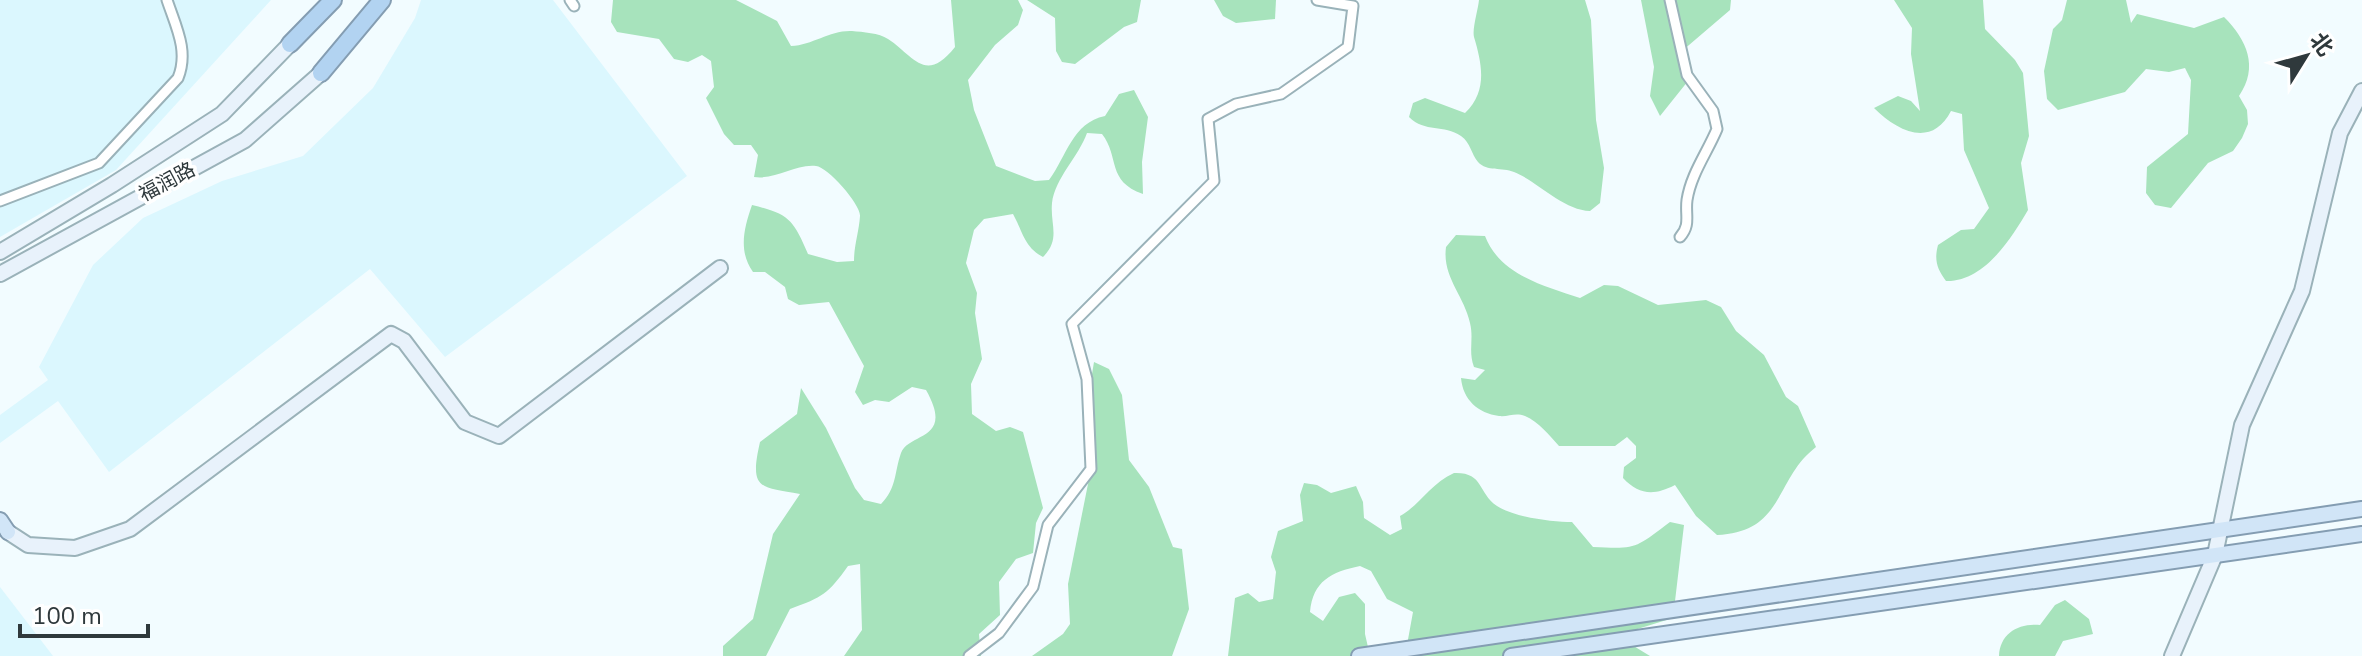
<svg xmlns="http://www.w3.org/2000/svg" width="2362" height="656" font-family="'Nunito Sans','Noto Sans SC',sans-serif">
<rect width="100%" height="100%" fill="#f2fcff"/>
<g fill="#dbf7fe">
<polygon points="0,0 271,0 116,170 0,237"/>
<polygon points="421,0 553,0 687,176 445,357 370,269 109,472 58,401 0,443 0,415 48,380 39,367 93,265 143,218 222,181 303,156 373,88 415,18"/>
<polygon points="0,587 53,656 0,656"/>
</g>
<g fill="#a7e3bc">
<path d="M613,0H736L777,21L791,46C813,45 830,30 852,31C863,32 879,33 888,39C913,55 925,85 955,47L951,0H1018L1023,10L1018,25L995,45L968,80L974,110L996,166L1035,181L1049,180C1067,156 1072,123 1105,116L1119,94L1134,90L1148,117L1142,162L1143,194C1106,181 1120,157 1102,134L1087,133C1079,156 1055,178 1052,203C1050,225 1061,239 1043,257C1024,247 1023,232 1013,214L984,219L974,230L966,263L977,293L975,313L982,359L971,384L972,414L996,431L1010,427L1023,432L1043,508L1036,523L1033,553L1016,559L999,582L1000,615L979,634L981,656H844L862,630L860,564L848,566C828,594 823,597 790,609L766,656H723V646L753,619L773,534L800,494C760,487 749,490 760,442L797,414L801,388L826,428L855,488L864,500L881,504C897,488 894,473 901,453C909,432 955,441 926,390L912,387L889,402L875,400L863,405L855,392L864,366L829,302L799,305L788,299L785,287L765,272H753C738,251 744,228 752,205C789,214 793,219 808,254L837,262L854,261C854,245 859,232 860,216C861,205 828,167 816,166C794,164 777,180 754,177L758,155L751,145H734L724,134L706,98L714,87L711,61L702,55L688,62L674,59L659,39L617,32L611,22Z"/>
<polygon points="1027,0 1141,0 1137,22 1124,27 1075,64 1062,62 1056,51 1055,18"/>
<polygon points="1214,0 1276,0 1275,19 1236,23 1223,16"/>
<path d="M1479,0H1585L1591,20L1596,120L1604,168L1600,203L1590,211C1563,210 1537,181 1514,172C1502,167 1487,172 1478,162C1471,154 1471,143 1461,136C1444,124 1425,133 1409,117L1413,103L1425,98L1465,113C1488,91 1482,64 1474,37C1472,29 1478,10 1479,0Z"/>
<polygon points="1641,0 1731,0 1730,10 1682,51 1688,81 1660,116 1650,96 1654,67"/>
<path d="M1894,0H1983L1985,29L2015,60L2023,73L2029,136L2021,163L2028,210C2011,239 1984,282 1946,281C1937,269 1934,260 1938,245L1961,230L1974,229L1989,208L1964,150L1962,114L1951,111C1932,148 1898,132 1874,108L1898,96L1911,101L1920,111L1911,54L1912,28Z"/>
<path d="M2067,0H2126L2131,23L2137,14L2194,28L2224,17C2247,40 2259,67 2239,96L2247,110L2248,124L2242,138L2233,151L2208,163L2171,208L2155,205L2146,193L2147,167L2188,134L2191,80L2185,68L2169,72L2146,69L2125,92L2058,110L2047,99L2044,71L2053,29L2062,20Z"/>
<path d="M1456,235L1485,236C1500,275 1544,286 1580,298L1604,285L1618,286L1658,305L1706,300L1721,307L1736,331L1764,355L1786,397L1798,406L1816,447C1774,479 1785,532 1717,535L1696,516L1675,485C1654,496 1639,495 1623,478L1624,467L1636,458V446L1627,437L1615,446H1559C1549,435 1539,422 1525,416C1515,412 1509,417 1499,416C1478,413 1463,400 1461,378L1475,380L1485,370L1474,367C1468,351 1474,339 1470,323C1464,295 1442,277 1446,247Z"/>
<polygon points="1094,362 1109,369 1122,395 1129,460 1149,487 1173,547 1182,549 1189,609 1172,656 1032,656 1063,634 1070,624 1068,584 1089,479 1089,392"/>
<path d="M1454,473C1484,472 1477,492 1497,506C1513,517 1553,522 1572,522L1593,547C1637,549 1634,549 1670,522L1684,525L1673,618L1631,631L1632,645L1650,656H1405L1413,612L1387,599L1371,571L1360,566C1331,572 1313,581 1310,612L1323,621L1339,597L1355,593L1365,604V634L1370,656H1228L1235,598L1248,593L1259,602L1273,599L1276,572L1271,557L1278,531L1303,521L1300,495L1304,483L1317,485L1331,493L1356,486L1363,502L1364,518L1390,535L1402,529L1400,516C1421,504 1430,484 1454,473Z"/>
<path d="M2065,600L2089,619L2093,634L2063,641L2055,656H1999C2000,633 2019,623 2040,625L2055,605Z"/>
</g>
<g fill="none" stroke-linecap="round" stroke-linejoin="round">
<defs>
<g id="street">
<polyline points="570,0 574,6"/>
<path d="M1670,0L1687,75L1713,111L1717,129C1707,153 1691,174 1687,200C1685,215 1691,225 1680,237"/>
<path d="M0,201L99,163L178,78C189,51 176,27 167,0"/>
<polyline points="969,656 999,633 1033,587 1048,525 1091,469 1087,379 1072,324 1214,181 1208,119 1236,104 1281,94 1348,47 1353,6 1317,0"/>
</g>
<g id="secondary">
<polyline points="0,252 112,185 222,114 290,44"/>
<polyline points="0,274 245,140 321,73"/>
<polyline points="8,532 28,545 75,548 130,529 391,334 404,341 465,422 499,436 720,268"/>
<polyline points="2172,656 2215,555 2242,425 2302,291 2340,133 2362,91"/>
</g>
<g id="primary">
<polyline points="0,520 8,532"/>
<polyline points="1359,656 2362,509"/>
<polyline points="1511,656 2362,534"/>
</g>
<g id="highway">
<polyline points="290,44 333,0"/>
<polyline points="321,73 382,0"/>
</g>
</defs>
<use href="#street" stroke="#9ab2b9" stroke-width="13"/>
<use href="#secondary" stroke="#9ab2b9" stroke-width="18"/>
<use href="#primary" stroke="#849db2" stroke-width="18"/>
<use href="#highway" stroke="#849db2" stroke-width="20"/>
<use href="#street" stroke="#fff" stroke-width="9"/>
<use href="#secondary" stroke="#e8f2fb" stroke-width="14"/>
<use href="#primary" stroke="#d1e5f7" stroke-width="14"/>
<use href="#highway" stroke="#b2d3f1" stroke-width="16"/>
</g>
<g text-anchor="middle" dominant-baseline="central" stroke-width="7" stroke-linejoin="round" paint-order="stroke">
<g font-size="20" fill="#2f393c" stroke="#fff">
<text transform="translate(167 182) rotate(-28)">福润路</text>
</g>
</g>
<g transform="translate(2306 56) rotate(53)" stroke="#ffffff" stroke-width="6" paint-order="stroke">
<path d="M0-6L14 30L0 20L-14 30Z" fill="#2f393c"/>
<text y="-12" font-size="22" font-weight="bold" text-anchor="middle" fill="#2f393c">北</text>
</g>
<path d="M20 624v12h128v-12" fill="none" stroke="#2f393c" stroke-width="4"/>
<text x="32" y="624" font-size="24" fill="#2f393c" stroke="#ffffff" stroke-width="6" paint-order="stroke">100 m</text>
</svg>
